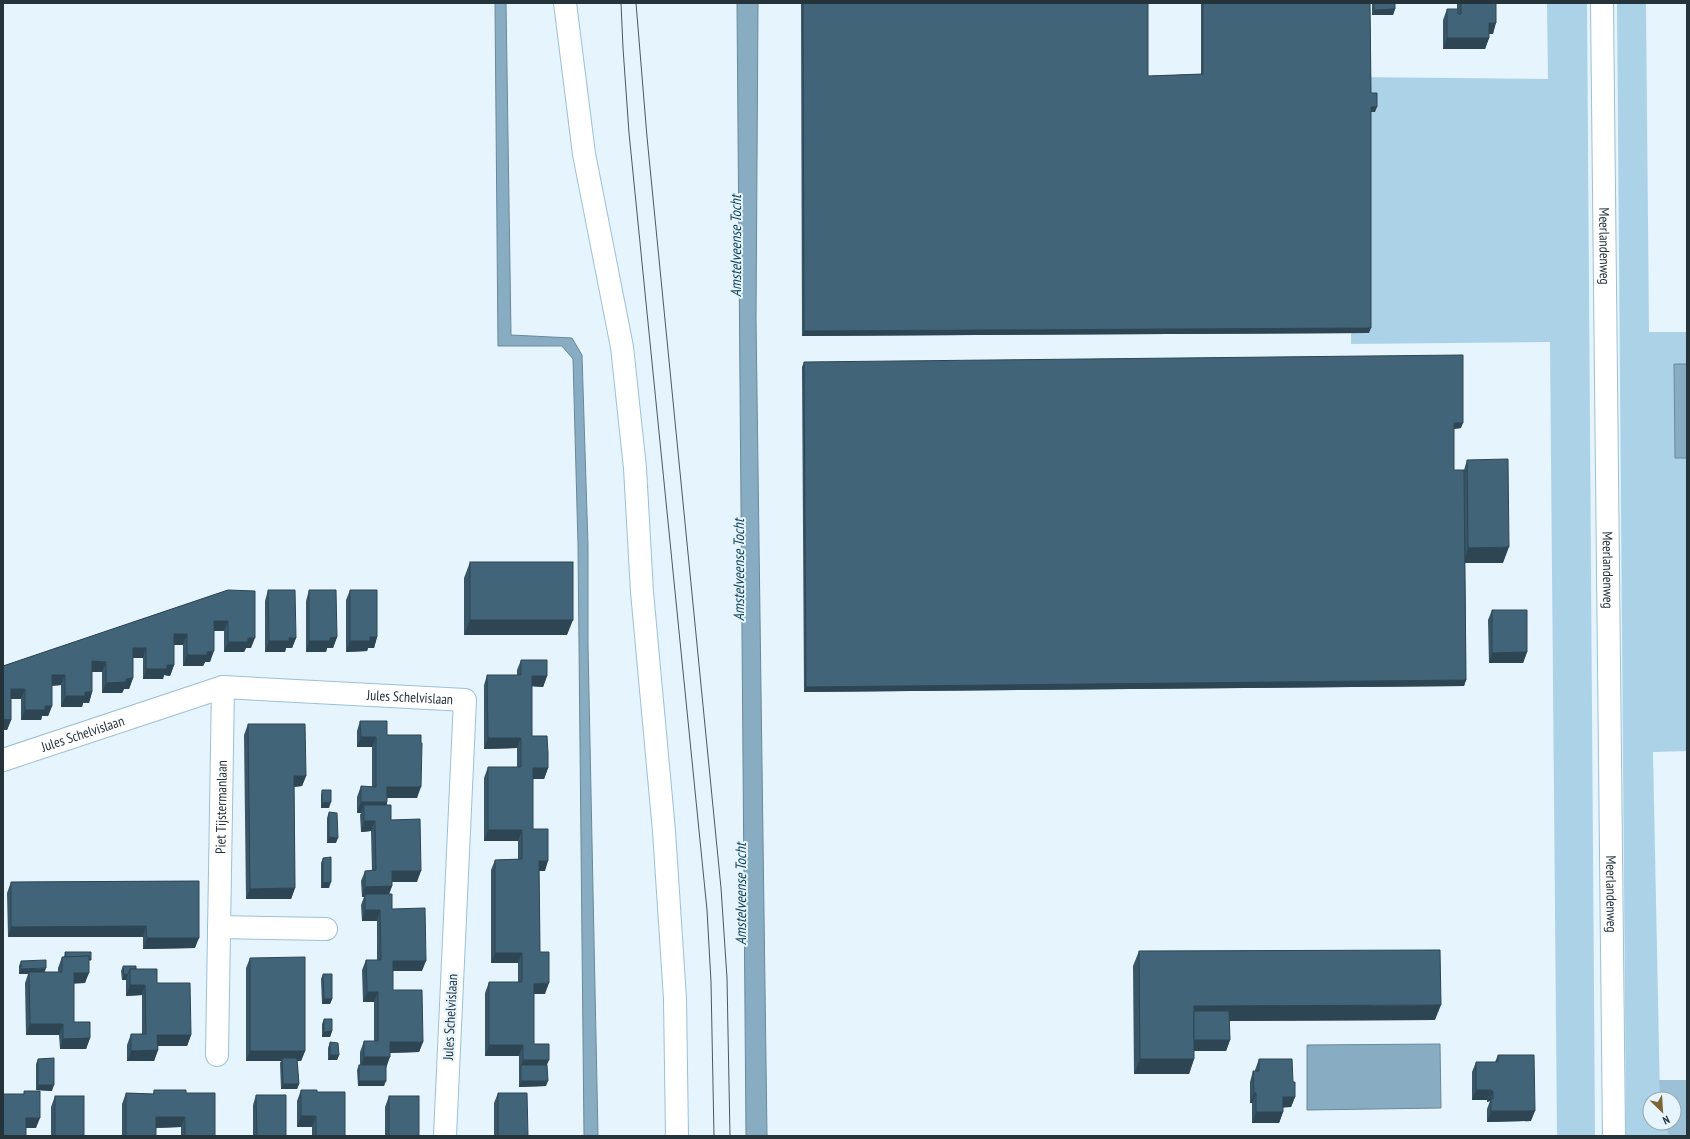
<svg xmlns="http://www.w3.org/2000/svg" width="1690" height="1139" font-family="'PT Sans Narrow',sans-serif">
<rect width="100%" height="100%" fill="#e5f4fd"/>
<g fill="#acd2e8">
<polygon points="1547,3 1587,3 1595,1136 1557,1136 1550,342 1351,344 1354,77 1548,79"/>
<polygon points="1617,3 1646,3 1649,332 1687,332 1687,364 1674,364 1675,458 1687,458 1687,751 1653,752 1660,1099 1650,1099 1650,1123 1664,1123 1669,1136 1626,1136"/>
</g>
<polygon fill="#9cc1d7" points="1659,1080 1687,1080 1687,1136 1669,1136 1664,1123 1674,1123 1674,1099 1660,1099"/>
<g fill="#88adc2" stroke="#6a889a">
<polygon points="495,3 506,3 511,335 572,338 582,355 588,546 588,645 598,1136 584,1136 578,545 573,359 562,346 498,346"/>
<polygon points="737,3 758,3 756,319 767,1136 746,1136"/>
<polygon points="1674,364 1687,364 1687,458 1675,458"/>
<polygon points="1440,1044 1441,1108 1307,1110 1307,1045"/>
</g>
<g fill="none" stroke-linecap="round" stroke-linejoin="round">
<defs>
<g id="street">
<path id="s1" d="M3,760L223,687L465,700L445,1136"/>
<polyline points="219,927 326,929"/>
<path id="s2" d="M217,1055L223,687"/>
</g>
<g id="secondary">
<polyline points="565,3 584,154 622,347 635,468 642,592 664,831 675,999 677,1136"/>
<path id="s3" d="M1602,3L1614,1136"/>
</g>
</defs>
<use href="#street" stroke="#9cc0d5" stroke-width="24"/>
<use href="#secondary" stroke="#9cc0d5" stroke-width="24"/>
<use href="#street" stroke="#fff" stroke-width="22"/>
<use href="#secondary" stroke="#fff" stroke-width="22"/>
<g stroke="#4a5961" stroke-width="1">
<polyline points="621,3 623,48 629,133 707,910 711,982 714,1136"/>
<polyline points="636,3 647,137 721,888 727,978 730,1136"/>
</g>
</g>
<g fill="#385667">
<polygon points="801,3 1148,3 1148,76 1201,74 1201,3 1370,3 1371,93 1375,112 1371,112 1369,333 802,336"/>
<polygon points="1372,3 1395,3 1395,9 1393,15 1372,15"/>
<polygon points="1457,3 1496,3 1493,34 1489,34 1489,38 1485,49 1443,49 1443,20 1447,9 1457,9"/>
<polygon points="804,362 1461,428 1454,429 1454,470 1464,470 1467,460 1503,563 1465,563 1466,680 1464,686 804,692 802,367"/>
<polygon points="470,562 567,635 464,635 464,578"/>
<polygon points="228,590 251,648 246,648 244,652 224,652 224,631 214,631 210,662 205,662 203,666 183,666 183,645 174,645 174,665 170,676 164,675 163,679 143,679 143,658 133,658 133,678 129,689 124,689 122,693 102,693 102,672 92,672 92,692 89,703 83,703 82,707 61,707 61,685 52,686 52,706 48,716 42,716 41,720 21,720 21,699 11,699 11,720 7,730 3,666"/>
<polygon points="268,590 296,638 292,648 286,648 285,652 265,652 265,601"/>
<polygon points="309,590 337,637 333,648 327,648 326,652 306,652 306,601"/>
<polygon points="350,590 377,637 374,648 368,648 367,651 346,652 346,600"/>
<polygon points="1492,610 1527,652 1523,663 1489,663 1488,620"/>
<polygon points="521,660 547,676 543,687 532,686 532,736 548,768 544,779 533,779 533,829 545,871 539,871 540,952 545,994 534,994 534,1044 547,1065 546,1086 519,1087 519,1056 485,1056 485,993 489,982 518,982 518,963 491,963 491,870 495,860 518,859 518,841 484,841 484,778 488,767 517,767 517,748 484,749 484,685 487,675 517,675 517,670"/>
<polygon points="360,721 387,735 417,798 387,798 387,805 391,820 417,882 392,882 392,886 389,894 392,909 422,971 393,971 393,990 423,1042 419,1052 390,1053 386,1068 384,1086 358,1086 357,1070 359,1065 360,1065 360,1052 364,1041 374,1041 374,1002 363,1002 362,970 366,960 377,960 377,921 362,921 361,905 364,897 362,897 361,881 365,871 372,871 371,831 361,832 360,815 361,813 357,813 357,797 361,786 372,787 372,747 357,747 357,731"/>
<polygon points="248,724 306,776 302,786 294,787 295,888 291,899 246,899 244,735"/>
<polygon points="322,790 329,808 321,808 321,795"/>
<polygon points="329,812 336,843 327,843 327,818"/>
<polygon points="323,858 329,888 321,888 321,863"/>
<polygon points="199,881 195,948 143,949 143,937 8,937 7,893 11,882"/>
<polygon points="1139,951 1435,1020 1229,1021 1230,1040 1226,1051 1194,1051 1194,1059 1189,1074 1134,1074 1133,966"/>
<polygon points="65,952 89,965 85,983 74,983 74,1022 90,1038 86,1049 60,1049 59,1035 26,1035 25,983 28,974 19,974 19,966 21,961 45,972 58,972 58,968 62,957 64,957"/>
<polygon points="250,958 305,1051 301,1061 297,1061 299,1084 297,1089 281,1089 280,1063 281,1061 246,1061 246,968"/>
<polygon points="123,966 136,969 157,983 191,1035 187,1046 158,1046 158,1050 154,1061 127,1061 127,1045 131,1034 142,1034 142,995 126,996 126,980 122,980 121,971"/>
<polygon points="323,974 332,999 330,1004 322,1004 321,979"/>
<polygon points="324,1019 332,1031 330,1037 322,1037 322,1024"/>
<polygon points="330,1042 339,1055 337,1060 328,1060 328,1048"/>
<polygon points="1498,1055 1531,1121 1487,1122 1487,1109 1490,1101 1487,1102 1487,1100 1472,1100 1472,1072 1476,1062 1495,1062"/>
<polygon points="38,1059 52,1091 36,1090 36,1064"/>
<polygon points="1259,1059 1293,1082 1295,1097 1291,1107 1283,1107 1283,1112 1279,1123 1252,1123 1252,1103 1250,1103 1250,1082 1253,1071 1255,1071 1255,1070"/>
<polygon points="154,1090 186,1093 215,1136 181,1136 181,1127 156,1128 156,1136 122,1136 122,1104 126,1093 153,1094"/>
<polygon points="301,1090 317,1092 345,1136 312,1136 312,1127 297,1127 297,1101"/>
<polygon points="498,1093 528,1136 494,1136 494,1103"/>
<polygon points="256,1095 286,1136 253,1136 253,1105"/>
<polygon points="55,1096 84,1136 51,1136 51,1107"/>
<polygon points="389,1096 419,1136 385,1136 385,1107"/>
</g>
<g fill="#2e4654">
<polygon points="1395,9 1393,15 1372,15 1374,10"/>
<polygon points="1489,23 1496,23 1493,34 1485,34"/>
<polygon points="1447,38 1489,38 1485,49 1443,49"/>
<polygon points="1371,107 1377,107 1375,112 1369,112"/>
<polygon points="1371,328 1369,333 802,336 804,331"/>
<polygon points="1454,423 1463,423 1461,428 1452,429"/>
<polygon points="1509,547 1503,563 1463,563 1468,548"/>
<polygon points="470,620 573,620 567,635 464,635"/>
<polygon points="214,621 228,621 224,631 211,631"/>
<polygon points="174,634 187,634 183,645 170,645"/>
<polygon points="337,637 333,648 327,648 326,652 306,652 309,641"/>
<polygon points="370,637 377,637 374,648 368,648 367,651 346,652 350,641"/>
<polygon points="248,638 255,638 251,648 246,648 244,652 224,652 228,642"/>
<polygon points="289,638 296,638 292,648 286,648 285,652 265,652 269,641"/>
<polygon points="133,648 146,648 143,658 129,658"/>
<polygon points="214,651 210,662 205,662 203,666 183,666 187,655 207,652"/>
<polygon points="1527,652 1523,663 1489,663 1492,653"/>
<polygon points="92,661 106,662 102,672 88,672"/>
<polygon points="167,665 174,665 170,676 164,675 163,679 143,679 146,669"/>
<polygon points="52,675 65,675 61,685 48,686"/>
<polygon points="532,676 547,676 543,687 528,686"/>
<polygon points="133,678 129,689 124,689 122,693 102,693 106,683 126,679"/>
<polygon points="1466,680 1464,686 804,692 806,687"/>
<polygon points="11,689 25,689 21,699 7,699"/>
<polygon points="85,692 92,692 89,703 83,703 82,707 61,707 65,696"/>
<polygon points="45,706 52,706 48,716 42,716 41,720 21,720 25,710"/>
<polygon points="4,719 11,720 7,730 3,730 3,722"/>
<polygon points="361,737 376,737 372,747 357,747"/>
<polygon points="488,738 521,738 517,748 484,749"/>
<polygon points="533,768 548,768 544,779 529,779"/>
<polygon points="294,776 306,776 302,786 290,787"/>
<polygon points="387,787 421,787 417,798 384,798"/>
<polygon points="331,802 329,808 321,808 322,803"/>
<polygon points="361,802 387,802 384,813 364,805 361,813 357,813"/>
<polygon points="364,821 375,821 371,831 361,832"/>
<polygon points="488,830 522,830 518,841 484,841"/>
<polygon points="329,837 338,838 336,843 327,843"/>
<polygon points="539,861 548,861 545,871 536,871"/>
<polygon points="392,871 421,871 417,882 388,882"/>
<polygon points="331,882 329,888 321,888 323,883"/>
<polygon points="392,886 388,897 365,894 364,897 362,897 365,887"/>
<polygon points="295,888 291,899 246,899 250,889"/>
<polygon points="365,910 380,910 377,921 362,921"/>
<polygon points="146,926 143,937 8,937 11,927"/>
<polygon points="147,938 199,938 195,948 143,949"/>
<polygon points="495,953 522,953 518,963 491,963"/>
<polygon points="393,961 426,961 422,971 389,971"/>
<polygon points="46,968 44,974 29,972 28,974 19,974 21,969"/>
<polygon points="74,973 89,973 85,983 70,984"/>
<polygon points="128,974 126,980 122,980 124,975"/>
<polygon points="549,983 545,994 530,994 534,984"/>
<polygon points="130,985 145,985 142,995 126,996"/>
<polygon points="367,992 378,992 374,1002 363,1002"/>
<polygon points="324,999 332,999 330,1004 322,1004"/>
<polygon points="1441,1005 1435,1020 1192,1021 1194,1006"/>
<polygon points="30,1024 63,1024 59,1035 26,1035"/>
<polygon points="332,1031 330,1037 322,1037 324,1032"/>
<polygon points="157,1035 191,1035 187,1046 154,1046"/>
<polygon points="90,1038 86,1049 60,1049 63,1039"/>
<polygon points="1192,1040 1230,1040 1226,1051 1188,1051"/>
<polygon points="390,1042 423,1042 419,1052 386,1053"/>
<polygon points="489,1045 523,1045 519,1056 485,1056"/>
<polygon points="158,1050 154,1061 127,1061 131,1051"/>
<polygon points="250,1051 305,1051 301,1061 282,1061 282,1058 281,1061 246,1061"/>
<polygon points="330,1055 339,1055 337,1060 328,1060"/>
<polygon points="364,1057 390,1057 386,1068 360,1068"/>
<polygon points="1140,1059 1194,1059 1189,1074 1134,1074"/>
<polygon points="523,1060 549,1060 545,1070 521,1065"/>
<polygon points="359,1081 386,1081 384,1086 358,1086"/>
<polygon points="521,1081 548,1081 546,1086 519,1087"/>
<polygon points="283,1084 299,1084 297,1089 281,1089"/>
<polygon points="38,1085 54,1085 52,1091 36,1090"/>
<polygon points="1476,1090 1491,1090 1487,1100 1472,1100"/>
<polygon points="1491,1091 1493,1091 1490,1101 1487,1102"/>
<polygon points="1254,1093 1256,1093 1252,1103 1250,1103"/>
<polygon points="1283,1097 1295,1097 1291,1107 1279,1108"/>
<polygon points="1491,1111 1535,1111 1531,1121 1487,1122"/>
<polygon points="1256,1112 1283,1112 1279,1123 1252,1123"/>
<polygon points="301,1116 316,1116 312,1127 297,1127"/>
<polygon points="156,1117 185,1117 181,1127 152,1128"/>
<polygon points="26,1118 40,1118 36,1128 22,1128"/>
</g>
<g fill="#416478" stroke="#2e4654">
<polygon points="803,3 1148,3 1148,76 1203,74 1203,3 1370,3 1371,93 1377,93 1377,107 1371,107 1371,328 804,331"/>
<polygon points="1374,3 1395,3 1395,9 1374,10"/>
<polygon points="1461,3 1496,3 1496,23 1489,23 1489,38 1447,38 1447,9 1458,9 1458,14 1461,14"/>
<polygon points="1463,355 1463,423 1454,423 1454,470 1464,470 1466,680 806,687 804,362"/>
<polygon points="1508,459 1509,547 1468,548 1467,460"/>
<rect x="470" y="562" width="103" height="58"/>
<polygon points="228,590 255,591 255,638 248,638 248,642 228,642 228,621 214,621 214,651 207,652 207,655 187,655 187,634 174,634 174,665 167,665 167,669 146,669 146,648 133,648 133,678 126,679 126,682 106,683 106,662 92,661 92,692 85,692 85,696 65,696 65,675 52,675 52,706 45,706 45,710 25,710 25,689 11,689 11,720 4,719 4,723 3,723 3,666"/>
<polygon points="268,590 295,590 296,638 289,638 289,641 269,641"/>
<polygon points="309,590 336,590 337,637 330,638 330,641 309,641"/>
<polygon points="350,590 377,590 377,637 370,637 370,641 350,641"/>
<polygon points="1492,610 1527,610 1527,652 1492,653"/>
<polygon points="521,660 547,660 547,676 532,676 532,736 547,736 548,753 548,768 533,768 533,829 548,829 548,861 539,861 540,952 549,952 549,983 534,984 534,1044 549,1044 549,1060 523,1060 523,1045 489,1045 489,982 522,982 522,953 495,953 495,860 522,859 522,830 488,830 488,767 521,767 521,738 488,738 487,675 521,675"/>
<polygon points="360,721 387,721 387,735 421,735 421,743 422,743 421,787 387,787 387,802 361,802 361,786 376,787 376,737 361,737"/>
<polygon points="248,724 305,724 306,776 294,776 295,888 250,889"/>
<polygon points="322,790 331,790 331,802 322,803"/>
<polygon points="364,805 391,805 391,820 420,819 421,871 392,871 392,886 365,887 365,871 376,870 375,821 364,821"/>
<polygon points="329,812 337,813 338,838 329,837"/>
<polygon points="331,857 331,882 323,883 323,858"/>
<polygon points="199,881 199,938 147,938 146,926 11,927 11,882"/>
<polygon points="365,894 392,894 392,909 425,908 426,961 393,961 393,990 422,990 423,1042 390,1042 390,1057 364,1057 364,1041 378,1041 378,992 367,992 366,960 381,960 380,910 365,910"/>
<polygon points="1440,950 1441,1005 1194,1006 1194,1059 1140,1059 1139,951"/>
<polygon points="65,952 91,952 91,960 89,960 89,956 66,957"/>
<polygon points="89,956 89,973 74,973 74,1022 90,1022 90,1038 63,1039 63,1024 30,1024 29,972 62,972 62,957"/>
<polygon points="305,957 305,1051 250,1051 250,958"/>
<polygon points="46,960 46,968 21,969 21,961"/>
<polygon points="123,966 136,966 136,969 130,969 128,974 124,975"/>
<polygon points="130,969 157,969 157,983 190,983 191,1035 157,1035 158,1050 131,1051 131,1034 146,1034 145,985 130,985"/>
<polygon points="323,974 332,974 332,999 324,999"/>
<polygon points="1194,1011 1229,1011 1230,1040 1194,1040"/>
<polygon points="324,1019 332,1019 332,1031 324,1032"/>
<polygon points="330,1042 338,1043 339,1055 330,1055"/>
<polygon points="1498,1055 1534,1055 1535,1111 1491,1111 1491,1099 1493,1099 1493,1091 1491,1091 1491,1090 1476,1090 1476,1062 1498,1062"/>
<polygon points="54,1058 54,1085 38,1085 38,1059"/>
<polygon points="282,1058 297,1058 299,1084 283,1084"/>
<polygon points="1259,1059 1292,1059 1293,1082 1295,1082 1295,1097 1283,1097 1283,1112 1256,1112 1256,1093 1254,1093 1253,1071 1259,1071"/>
<rect x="359" y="1065" width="27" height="16"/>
<polygon points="521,1065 547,1065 548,1081 521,1081"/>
<polygon points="154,1090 186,1090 186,1093 215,1093 215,1136 185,1136 185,1117 156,1117 156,1136 126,1136 126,1093 154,1094"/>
<polygon points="301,1090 317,1090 317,1092 345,1092 345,1136 316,1136 316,1116 301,1116"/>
<polygon points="24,1091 40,1091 40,1118 26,1118 26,1136 3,1136 3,1094 24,1094"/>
<polygon points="498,1093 527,1093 528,1136 498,1136"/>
<polygon points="256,1095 286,1095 286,1136 257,1136"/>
<rect x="55" y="1096" width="29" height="40"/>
<rect x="389" y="1096" width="30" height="40"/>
</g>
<g text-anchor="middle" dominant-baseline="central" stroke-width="4" stroke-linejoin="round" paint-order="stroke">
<g font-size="14" fill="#25333b" stroke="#e5f4fd">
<text stroke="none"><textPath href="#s3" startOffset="243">Meerlandenweg</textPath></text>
<text stroke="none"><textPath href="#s3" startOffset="567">Meerlandenweg</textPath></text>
<text stroke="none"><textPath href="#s1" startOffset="419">Jules Schelvislaan</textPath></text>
<text stroke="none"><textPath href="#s1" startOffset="84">Jules Schelvislaan</textPath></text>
<text stroke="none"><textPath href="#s2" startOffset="248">Piet Tijstermanlaan</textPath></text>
<text stroke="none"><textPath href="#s3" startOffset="891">Meerlandenweg</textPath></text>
<text transform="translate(450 1017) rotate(-87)">Jules Schelvislaan</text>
</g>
<g font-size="15" font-style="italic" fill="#0d3f56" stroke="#e5f4fd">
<text transform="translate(735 246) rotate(-90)">Amstelveense Tocht</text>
<text transform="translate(738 570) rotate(-90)">Amstelveense Tocht</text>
<text transform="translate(740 894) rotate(-90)">Amstelveense Tocht</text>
</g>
</g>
<rect width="1690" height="1139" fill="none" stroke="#25333b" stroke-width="8"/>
<g transform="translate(1662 1111) rotate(155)"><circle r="19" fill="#e5f4fd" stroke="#98a7af"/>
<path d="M0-3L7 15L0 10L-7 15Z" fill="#7c6535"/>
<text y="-6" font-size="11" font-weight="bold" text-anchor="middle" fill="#25333b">N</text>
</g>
</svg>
